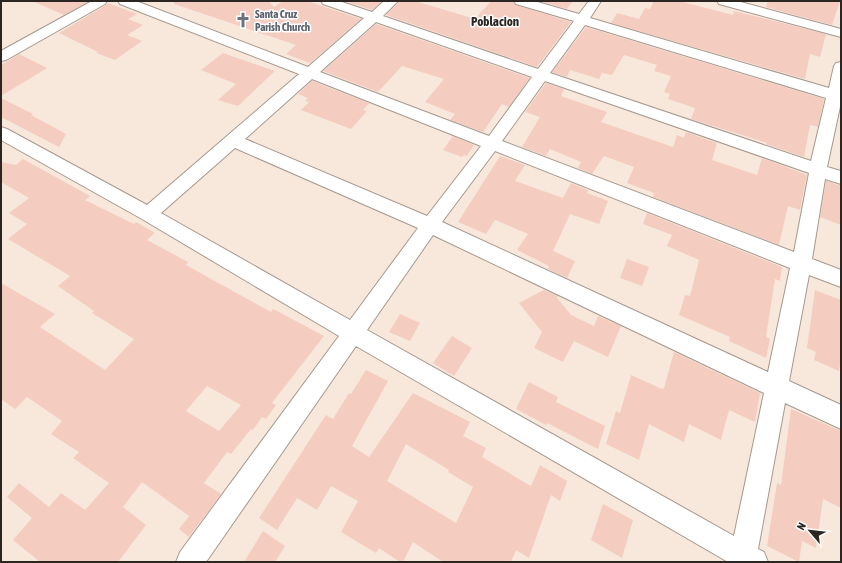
<svg xmlns="http://www.w3.org/2000/svg" width="842" height="563" font-family="'Asap Condensed',sans-serif">
<rect width="100%" height="100%" fill="#f7e8db"/>
<g fill="#f4cdc0" fill-rule="evenodd">
<polygon points="32,1 89,1 64,15"/>
<polygon points="174,1 269,1 274,7 283,1 307,1 361,19 310,63 286,54 296,45 174,4"/>
<polygon points="344,1 382,1 372,10"/>
<polygon points="400,1 415,1 475,19 491,1 513,1 516,5 571,22 537,67 386,15"/>
<polygon points="539,1 573,1 567,9"/>
<polygon points="654,1 679,1 733,15 734,11 826,34 820,57 810,54 805,79 611,23 617,13 639,19 645,8 650,9"/>
<polygon points="768,1 840,1 832,25 766,7"/>
<polygon points="108,3 137,14 128,19 143,25 127,35 142,41 115,60 96,53 98,52 59,33 106,5"/>
<polygon points="376,24 530,78 509,107 502,104 483,132 450,120 455,114 425,102 444,79 402,66 378,92 323,71"/>
<polygon points="586,27 824,99 818,127 810,125 804,157 766,144 767,143 691,119 695,108 668,99 670,94 664,92 671,76 654,71 657,65 624,55 612,75 602,73 599,79 570,70 567,77 552,72"/>
<polygon points="223,53 275,71 238,106 218,100 236,84 201,70"/>
<polygon points="19,54 47,68 1,96 1,65"/>
<polygon points="312,81 369,103 363,110 367,111 351,129 301,110 309,102 305,101 308,98 298,94"/>
<polygon points="546,83 564,89 561,96 607,112 601,122 673,147 677,135 684,138 686,132 717,143 712,160 757,175 762,158 807,175 800,210 788,206 779,245 653,197 654,193 627,183 634,167 604,156 592,174 578,168 581,162 550,149 546,156 522,147 540,117 525,112"/>
<polygon points="1,98 33,114 31,115 66,134 59,147 1,117"/>
<polygon points="453,136 474,145 467,156 464,155 462,157 443,150"/>
<polygon points="500,156 525,165 515,181 563,198 571,183 588,190 587,193 608,201 599,224 570,214 553,251 575,261 567,278 548,269 549,266 517,250 528,234 495,220 486,234 458,222"/>
<path d="M23,159L90,196L85,200L134,224L136,222L155,233L147,240L188,262L186,265L271,312L273,309L324,336L272,403L276,405L266,419L262,417L253,430L251,429L231,454L227,452L204,483L221,494L189,537L179,529L189,516L142,482L123,507L146,525L118,562H40L13,540L32,518L7,497L19,483L49,507L61,493L85,510L109,483L73,458L79,452L51,434L62,421L27,397L15,409L1,399V283L55,314L40,327L105,370L134,339L92,313L94,311L58,286L70,276L8,239L27,224L9,213L29,198L1,182V162L16,165ZM207,386L241,405L219,431L186,411Z"/>
<polygon points="826,181 841,186 841,225 820,217"/>
<polygon points="647,213 782,267 780,281 775,279 766,337 770,339 766,358 729,341 730,337 679,315 685,295 690,296 699,260 667,246 672,235 643,224"/>
<polygon points="627,259 649,267 642,286 620,278"/>
<polygon points="544,290 558,296 557,298 571,315 594,326 598,316 621,326 608,357 574,341 563,362 534,348 542,332 519,303"/>
<polygon points="815,290 841,300 841,358 839,371 814,360 816,352 807,348"/>
<polygon points="400,314 420,323 410,341 389,332"/>
<polygon points="452,336 472,348 454,376 433,363"/>
<polygon points="674,352 760,393 755,422 729,410 721,440 689,424 684,442 649,424 639,460 606,444 616,411 620,413 631,375 662,389 664,388"/>
<path d="M366,370L388,381L352,446L369,457L413,393L470,422L463,436L486,448L482,457L531,486L540,465L567,481L560,501L551,495L529,558L516,550L511,562H443L413,542L403,562H400L379,548L376,553L341,532L358,501L331,486L317,510L297,498L277,530L259,518L326,415L333,419L349,393L351,394ZM406,444L449,470L448,472L473,487L456,523L387,481Z"/>
<polygon points="529,382 558,397 556,402 605,426 598,449 547,423 546,425 516,409"/>
<polygon points="791,409 841,431 841,508 823,499 816,548 802,541 799,562 767,546 777,483 781,485"/>
<polygon points="603,504 633,520 622,558 591,540"/>
<polygon points="263,531 285,546 275,562 244,562"/>
</g>
<g fill="none" stroke-linecap="round" stroke-linejoin="round">
<defs>
<g id="minor">
<polygon points="92,1 107,1 105,4 6,60 1,61 1,51"/>
<path d="M118,1H136L308,67L364,18L323,4L321,1H339L372,12L384,1H398L383,16L538,69L574,21L516,4L514,1H534L579,14L589,1H601L590,18L829,88L834,66L836,63L841,62V102L827,167L841,171V184L825,179L812,259L841,270V287L809,275L789,381L841,405V429L785,403L758,549L764,552L768,562H728L356,346L206,562H176L180,552L339,336L142,219L1,140V127L7,129L147,205L299,74L120,4ZM376,22L532,77L489,136L320,72ZM585,25L826,98L811,161L550,73ZM312,79L481,146L427,216L245,139ZM545,81L809,173L794,252L502,141ZM235,148L418,228L350,320L161,213ZM495,151L790,268L768,372L442,222ZM433,235L764,393L734,536L367,330Z"/>
<polygon points="717,1 737,1 841,29 841,37 719,4"/>
</g>
</defs>
<use href="#minor" stroke="#a6988d" stroke-width="2"/>
<use href="#minor" fill="#fff" fill-rule="evenodd"/>
</g>
<defs>
<symbol id="church-bare" viewBox="-9 -9 18 18"><path d="M-1.2-6h2.4v3.5h3.3v2.4h-3.3V6h-2.4V-.1h-3.3v-2.4h3.3Z" fill="#6b7280" stroke="#fff" stroke-width="2.5" paint-order="stroke"/></symbol>
</defs>
<g fill-rule="evenodd">
<use href="#church-bare" x="232" y="9" width="22" height="22"/>
</g>
<g text-anchor="middle" dominant-baseline="central" stroke-width="3" stroke-linejoin="round" paint-order="stroke">
<g font-size="11" font-weight="bold" fill="#5b616d" stroke="#fff" text-anchor="start">
<text x="255" y="14">Santa Cruz<tspan x="255" dy="13">Parish Church</tspan></text>
</g>
<g font-size="13" font-weight="bold" fill="#2c2622" stroke="#fff">
<text x="495" y="21">Poblacion</text>
</g>
</g>
<rect width="842" height="563" fill="none" stroke="#2c2622" stroke-width="4"/>
<g transform="translate(810 531) rotate(298)" stroke="#ffffff" stroke-width="3" paint-order="stroke">
<path d="M0-3L7 15L0 10L-7 15Z" fill="#2c2622"/>
<text y="-6" font-size="11" font-weight="bold" text-anchor="middle" fill="#2c2622">N</text>
</g>
</svg>
